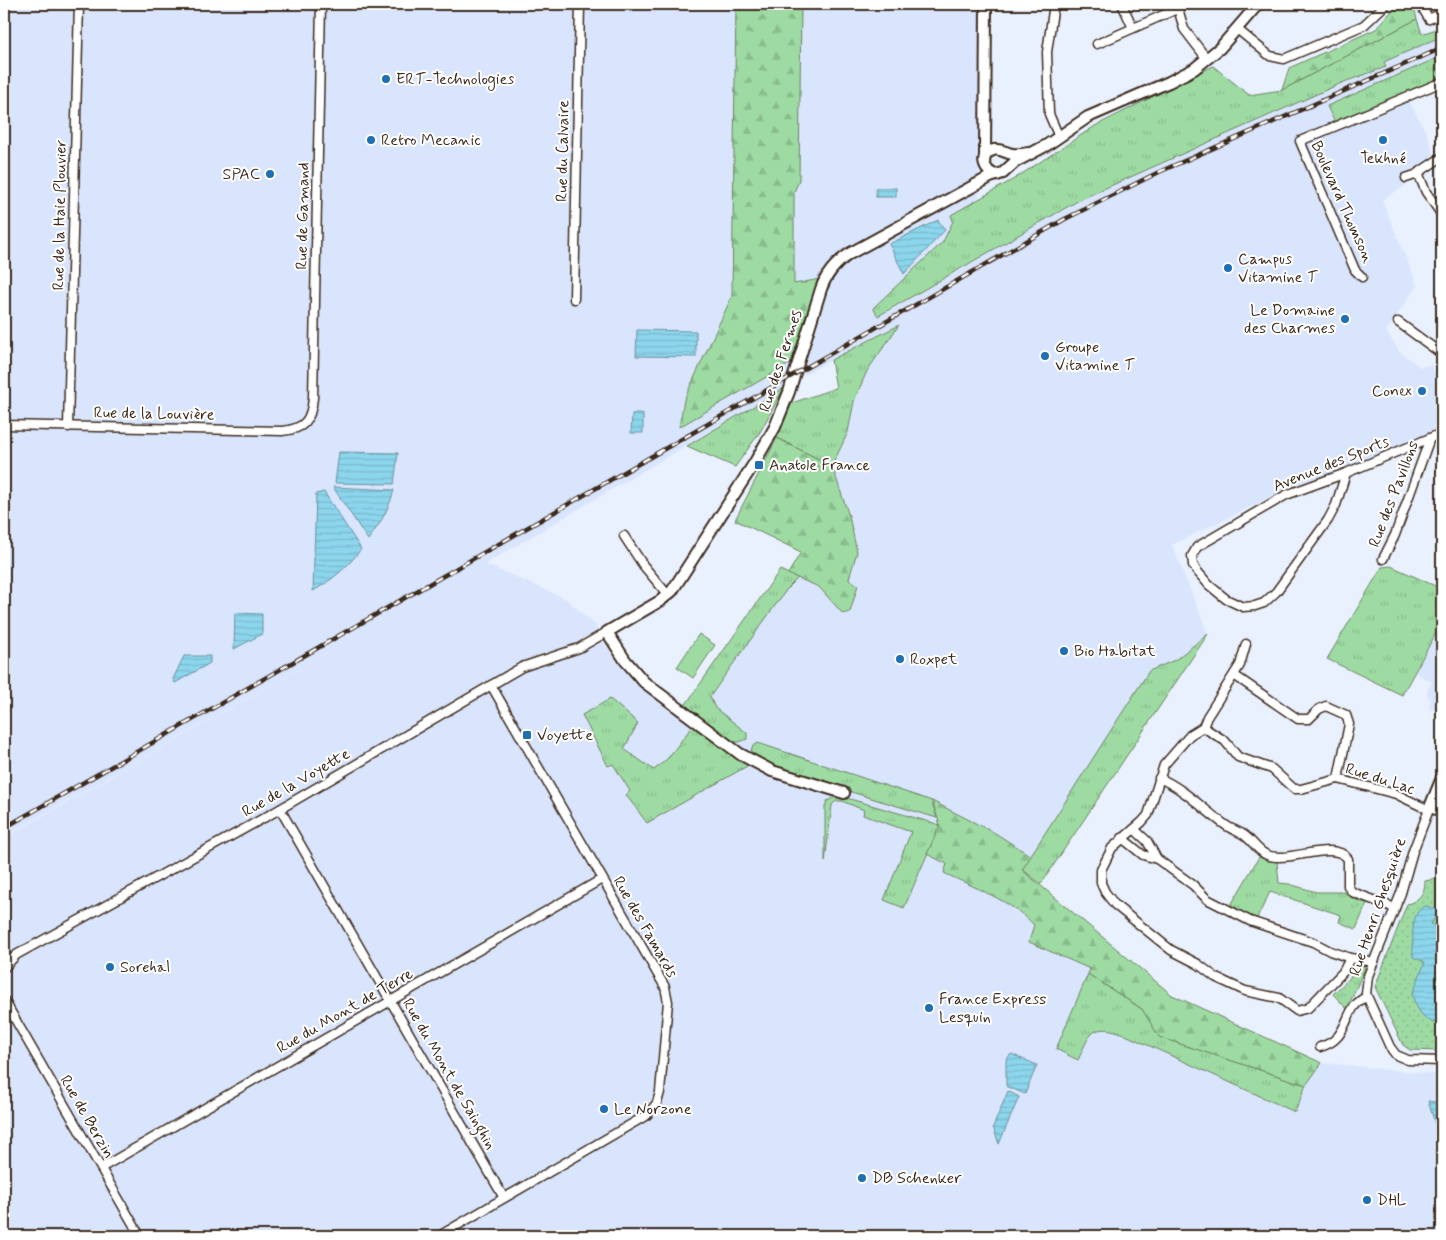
<svg xmlns="http://www.w3.org/2000/svg" width="1446" height="1240" font-family="Mynerve,sans-serif">
<defs>
<pattern id="grass-tufts" width="24" height="20" patternUnits="userSpaceOnUse" patternTransform="scale(1.25)"><rect width="24" height="20" fill="#9edba3"/><path d="M3 7l-1-3M5 7V3M7 7l1-3M15 17l-1-3M17 17v-4M19 17l1-3" fill="none" stroke="#89bc8c"/></pattern>
<pattern id="forest-firs" width="22" height="20" patternUnits="userSpaceOnUse" patternTransform="scale(1.25)"><rect width="22" height="20" fill="#9edba3"/><path d="M5 1l3.5 6h-7zM16 11l3.5 6h-7z" fill="#89bc8c"/></pattern>
<pattern id="park-dots" width="8" height="8" patternUnits="userSpaceOnUse" patternTransform="scale(1.25)"><rect width="8" height="8" fill="#9edba3"/><path d="M2 2h.1M6 6h.1" fill="none" stroke="#89bc8c" stroke-width="1.8" stroke-linecap="round"/></pattern>
<pattern id="water-rules" width="6" height="5" patternUnits="userSpaceOnUse" patternTransform="scale(1.25)"><rect width="6" height="5" fill="#8cd6ed"/><path d="M0 2.5h6" fill="none" stroke="#7ab8cb"/></pattern>
</defs>
<rect width="100%" height="100%" fill="#e9f0fe"/>
<filter id="ink" filterUnits="userSpaceOnUse"><feTurbulence type="fractalNoise" baseFrequency=".02" numOctaves="2"/><feDisplacementMap in="SourceGraphic" scale="10" xChannelSelector="R" yChannelSelector="G"/><feConvolveMatrix kernelMatrix="1 2 1 2 8 2 1 2 1" color-interpolation-filters="sRGB"/></filter>
<g filter="url(#ink)">
<g fill="#d9e5fd" fill-rule="evenodd">
<path d="M4,4H979V198L1014,179L1095,126L1213,66L1249,95L1282,90L1442,25V56L1328,107L1405,94L1426,132L1434,155L1404,175L1407,184L1382,200L1417,285L1386,331L1399,351L1420,367L1431,365L1442,392V430L1346,468L1299,483L1172,545L1208,634L1175,660L1149,672L1031,856L995,833L933,802L1104,968L1322,1063L1442,1075V1236H15L4,1217V838L384,621L4,837ZM897,326L867,371L854,401L847,432L832,466L849,516L857,552L843,614L819,587L788,574L694,724L641,686L607,646L595,625L566,599L485,564L784,388L792,363L804,357L799,377Z"/>
<polygon points="1442,622 1442,712 1429,708 1431,700 1427,695 1427,692 1432,682 1415,673"/>
</g>
<g fill="url(#grass-tufts)" stroke="#6c8260">
<polygon points="1417,19 1422,34 1442,27 1442,36 1384,62 1386,67 1344,82 1081,199 878,316 873,308 943,242 953,221 951,215 1014,179 1095,126 1213,66 1249,95 1282,90"/>
<polygon points="1442,56 1442,78 1405,94 1334,121 1327,106"/>
<polygon points="899,325 867,371 854,401 848,432 832,466 777,438 792,403 836,388 831,360"/>
<polygon points="784,388 760,432 735,467 687,446"/>
<polygon points="1391,566 1442,589 1442,622 1402,695 1327,659 1382,567"/>
<polygon points="780,570 798,578 787,589 723,678 710,697 715,708 747,733 747,739 739,742 730,741 684,707"/>
<polygon points="1208,634 1041,884 1022,869 1149,671 1175,660"/>
<polygon points="610,699 638,723 624,749 654,770 668,758 694,724 749,765 647,823 626,795 630,791 613,764 608,766 582,715"/>
<polygon points="758,743 932,801 937,818 782,771 751,754 752,747"/>
<polygon points="835,797 843,797 940,825 904,908 884,900 911,832 863,815 864,810 842,801 836,801 832,805 825,862 825,807 827,801"/>
<polygon points="1259,857 1268,861 1277,862 1279,883 1289,884 1316,892 1346,892 1353,899 1367,903 1356,929 1339,922 1341,915 1270,892 1257,918 1247,915 1231,905"/>
<polygon points="1361,963 1365,968 1347,1009 1333,994 1349,979 1353,972 1349,969 1353,964"/>
<path d="M1088,974L1142,1009L1160,1037L1306,1085L1295,1112L1119,1032C1090,1023 1089,1037 1078,1060L1056,1049Z"/>
</g>
<g fill="url(#forest-firs)" stroke="#6c8260">
<polygon points="736,4 801,4 799,180 794,192 794,284 820,279 791,363 679,427 684,400 732,296"/>
<polygon points="1398,4 1413,4 1417,19 1282,90 1289,68 1376,29"/>
<polygon points="777,438 832,466 849,516 857,552 849,579 858,585 850,612 843,614 819,587 788,574 801,552 735,520"/>
<path d="M932,801L995,833L1031,856L1022,870L1172,995L1322,1063L1306,1085L1159,1037L1142,1009L1088,974L1090,969L1029,942L1034,925C1012,901 973,887 944,873L947,864L927,854L940,825Z"/>
</g>
<path fill="url(#park-dots)" stroke="#6c8260" d="M1433,878L1442,884V1051L1410,1050L1403,1045L1375,987L1407,904C1419,901 1425,893 1425,881L1430,880Z"/>
<polygon fill="#9edba3" stroke="#6c8260" points="699,634 715,645 693,678 677,667"/>
<g fill="url(#water-rules)" stroke="#6c919a">
<rect x="876" y="188" width="20" height="9"/>
<polygon points="938,220 945,230 904,274 889,244"/>
<polygon points="637,330 696,331 696,357 636,356"/>
<polygon points="632,414 643,414 643,433 631,433"/>
<polygon points="339,452 398,453 394,484 335,483"/>
<path d="M333,487L394,490C389,509 380,524 368,540Z"/>
<path d="M324,492L361,549C347,568 332,580 313,591L316,494Z"/>
<polygon points="235,613 262,614 262,634 234,649"/>
<polygon points="184,656 210,656 210,663 175,683 173,679"/>
<path d="M1426,906L1439,910L1431,924L1442,931V1024C1424,1023 1418,1011 1412,995L1425,962L1413,957C1414,941 1408,912 1426,906Z"/>
<polygon points="1011,1054 1037,1065 1025,1094 1006,1086 1006,1060"/>
<polygon points="1008,1091 1019,1097 999,1144 993,1127"/>
<polygon points="1428,1101 1442,1103 1442,1127 1437,1130"/>
</g>
<g fill="none" stroke-linecap="round" stroke-linejoin="round">
<defs>
<g id="minor">
<polyline points="1054,4 1047,52 1049,114 1059,137"/>
<polyline points="1122,4 1133,28"/>
<polyline points="1420,4 1429,19 1442,13"/>
<polyline points="1177,5 1184,29 1207,59"/>
<polyline points="1237,29 1270,56 1284,59 1364,25 1386,4"/>
<polyline points="1097,44 1177,9"/>
<polyline points="1418,173 1426,192 1442,215"/>
<polyline points="1406,178 1415,175 1442,157"/>
<polyline points="1362,277 1355,270 1300,141 1442,82"/>
<polyline points="574,299 580,4"/>
<polyline points="1398,322 1442,354"/>
<path d="M4,425L282,431C305,429 311,420 313,398L321,4"/>
<polyline points="68,427 79,4"/>
<polyline points="1346,473 1336,505 1328,520 1276,592 1264,603 1255,606 1243,607 1226,599 1209,585 1197,571 1193,565 1192,556 1197,547 1286,495 1346,473 1442,433"/>
<polyline points="624,536 643,565 668,595"/>
<polyline points="1383,559 1395,535 1430,438"/>
<polyline points="1234,675 1298,719 1309,719 1319,709 1326,706 1346,715 1349,724 1338,779"/>
<polyline points="1203,727 1190,735 1164,765 1148,815 1142,822 1112,848 1101,870 1101,883 1105,892 1115,905 1171,950 1198,964 1215,977 1245,991 1279,998 1297,1011 1308,1008 1343,972 1350,958"/>
<polyline points="1203,727 1225,741 1238,757 1272,769 1294,789 1301,789 1338,779 1396,794 1429,810"/>
<polyline points="1203,727 1207,717 1240,665 1246,644"/>
<path d="M1159,778C1183,788 1203,809 1224,824C1230,829 1238,831 1244,835C1253,841 1257,851 1267,855C1288,864 1334,839 1348,859V886L1352,892L1395,908"/>
<polyline points="1430,807 1413,851 1401,893 1368,976 1366,994 1390,1047 1396,1055 1408,1060 1442,1061"/>
<polyline points="280,809 504,1198"/>
<polyline points="1134,829 1147,841 1157,859 1193,885 1207,899 1250,921 1313,942 1330,951 1350,958 1374,962"/>
<polyline points="1122,838 1143,855 1157,859"/>
<polyline points="4,968 16,955 280,809 522,667 579,648 607,632"/>
<polyline points="4,1000 140,1236"/>
<path d="M1320,1047C1352,1038 1341,1009 1366,997"/>
<polyline points="101,1168 602,879"/>
<polyline points="439,1236 647,1115 657,1103 660,1092 668,1002 665,987 491,685"/>
</g>
<g id="tertiary">
<polyline points="985,157 986,4"/>
<path d="M997,175C984,173 978,155 993,150C1000,148 1006,153 1012,154C1018,155 1023,154 1028,153"/>
<polyline points="1442,778 1430,807 1442,811"/>
<path d="M844,793L772,771L740,754L644,682L625,660L607,632L660,601L672,591L755,462L775,427L789,392L821,289C826,274 836,263 849,254L990,177L1003,173L1015,162L1047,145L1088,117L1169,82L1194,69L1220,48L1258,4"/>
</g>
</defs>
<use href="#minor" stroke="#3b2a1e" stroke-width="11"/>
<use href="#tertiary" stroke="#3b2a1e" stroke-width="14"/>
<use href="#minor" stroke="#fff" stroke-width="8"/>
<use href="#tertiary" stroke="#fff" stroke-width="10"/>
<defs>
<polyline id="rail" points="4,828 1065,219 1159,172 1442,48"/>
</defs>
<use href="#rail" stroke="#3b2a1e" stroke-width="4.5"/>
<use href="#rail" stroke="#fff" stroke-width="2.5" stroke-dasharray="8" stroke-linecap="butt"/>
</g>
</g>
<g fill="#1f6fb2" stroke="#fff" stroke-width="2">
<circle cx="386" cy="79" r="5"/>
<circle cx="371" cy="140" r="5"/>
<circle cx="1383" cy="140" r="5"/>
<circle cx="270" cy="174" r="5"/>
<circle cx="1228" cy="268" r="5"/>
<circle cx="1345" cy="319" r="5"/>
<circle cx="1045" cy="356" r="5"/>
<circle cx="1422" cy="391" r="5"/>
<rect x="754" y="460" width="10" height="10" rx="2.5"/>
<circle cx="1064" cy="651" r="5"/>
<circle cx="900" cy="659" r="5"/>
<rect x="522" y="730" width="10" height="10" rx="2.5"/>
<circle cx="110" cy="967" r="5"/>
<circle cx="929" cy="1008" r="5"/>
<circle cx="604" cy="1109" r="5"/>
<circle cx="862" cy="1178" r="5"/>
<circle cx="1367" cy="1200" r="5"/>
</g>
<g text-anchor="middle" dominant-baseline="central" stroke-width="4" stroke-linejoin="round" paint-order="stroke">
<g font-size="16" fill="#3b2a1e" stroke="#fff" text-anchor="start">
<text x="396" y="79">ERT-Technologies</text>
<text x="381" y="140">Retro Mecanic</text>
<text x="1383" y="158" text-anchor="middle">Tekhné</text>
<text x="260" y="174" text-anchor="end">SPAC</text>
<text x="1238" y="259">Campus<tspan x="1238" dy="18">Vitamine T</tspan></text>
<text x="1335" y="310" text-anchor="end">Le Domaine<tspan x="1335" dy="18">des Charmes</tspan></text>
<text x="1055" y="347">Groupe<tspan x="1055" dy="18">Vitamine T</tspan></text>
<text x="1412" y="391" text-anchor="end">Conex</text>
<text x="769" y="465">Anatole France</text>
<text x="1074" y="651">Bio Habitat</text>
<text x="910" y="659">Roxpet</text>
<text x="537" y="735">Voyette</text>
<text x="120" y="967">Sorehal</text>
<text x="939" y="999">France Express<tspan x="939" dy="18">Lesquin</tspan></text>
<text x="614" y="1109">Le Norzone</text>
<text x="872" y="1178">DB Schenker</text>
<text x="1377" y="1200">DHL</text>
</g>
<g font-size="16" fill="#3b2a1e" stroke="#fff">
<text transform="translate(563 151) rotate(-89)">Rue du Calvaire</text>
<text transform="translate(1342 202) rotate(66)">Boulevard Thomson</text>
<text transform="translate(60 215) rotate(-89)">Rue de la Haie Plouvier</text>
<text transform="translate(303 216) rotate(-89)">Rue de Gamand</text>
<text transform="translate(781 361) rotate(-72)">Rue des Fermes</text>
<text transform="translate(154 414) rotate(1)">Rue de la Louvière</text>
<text transform="translate(1331 464) rotate(-22)">Avenue des Sports</text>
<text transform="translate(1394 494) rotate(-69)">Rue des Pavillons</text>
<text transform="translate(1380 779) rotate(17)">Rue du Lac</text>
<text transform="translate(296 783) rotate(-30)">Rue de la Voyette</text>
<text transform="translate(1378 907) rotate(-71)">Rue Henri Ghesquière</text>
<text transform="translate(645 927) rotate(60)">Rue des Famards</text>
<text transform="translate(345 1011) rotate(-30)">Rue du Mont de Terre</text>
<text transform="translate(449 1074) rotate(60)">Rue du Mont de Sainghin</text>
<text transform="translate(87 1117) rotate(60)">Rue de Berzin</text>
</g>
</g>
<rect width="1446" height="1240" fill="none" stroke="#fff" stroke-width="20"/>
<rect x="10" y="10" width="1426" height="1220" fill="none" stroke="#3b2a1e" stroke-width="2" filter="url(#ink)"/>
</svg>
